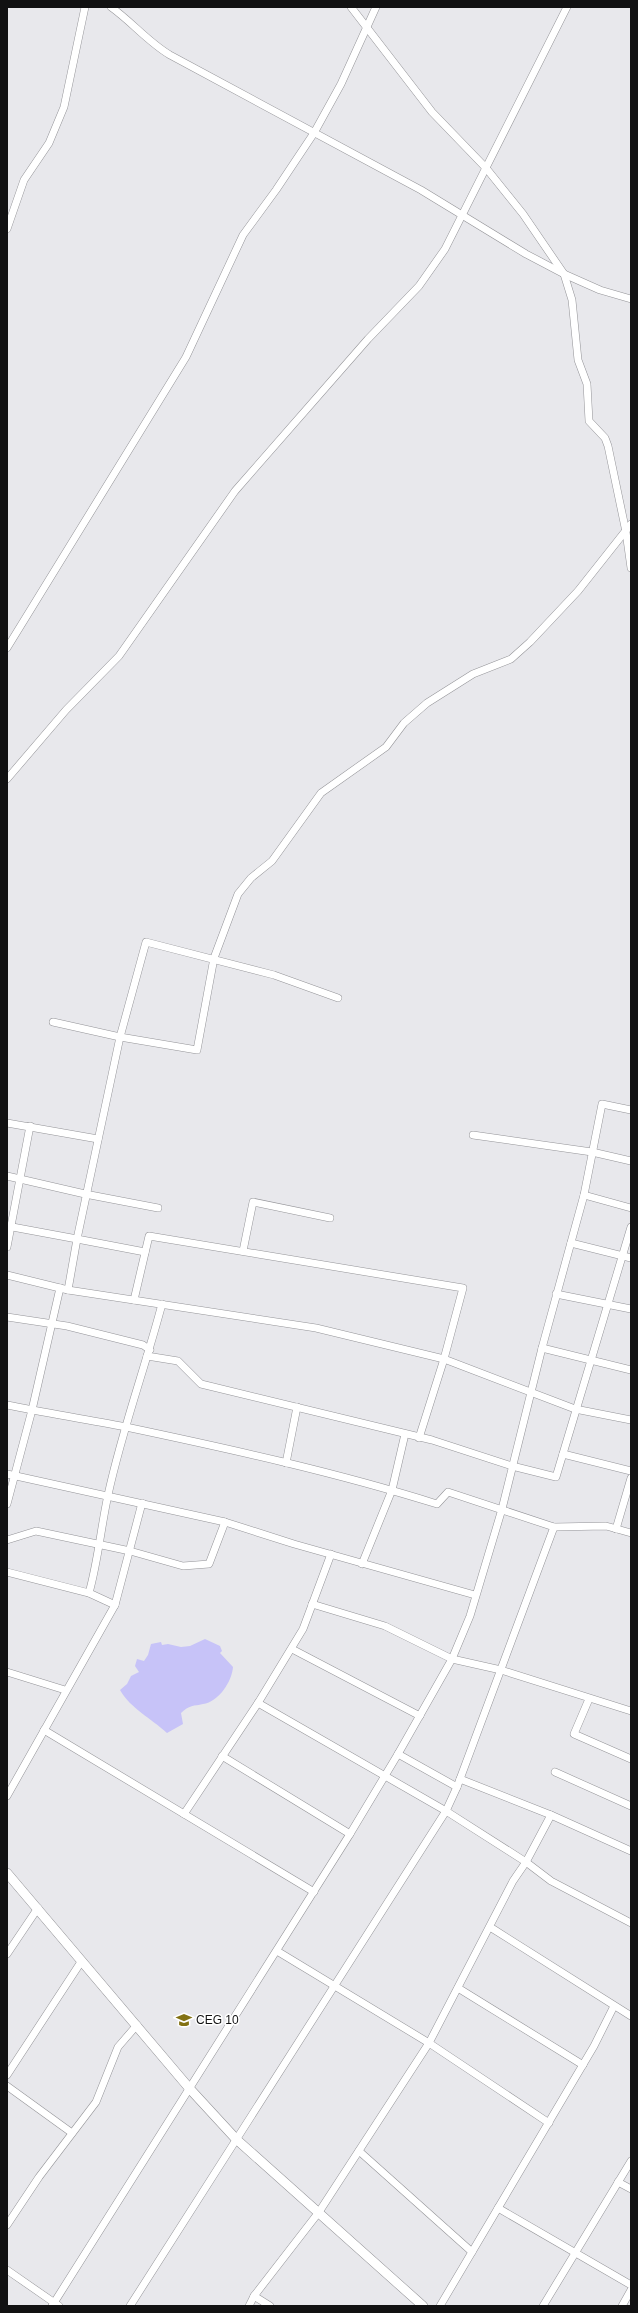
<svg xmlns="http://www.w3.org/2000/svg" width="638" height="2313" font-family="Helvetica,sans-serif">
<rect width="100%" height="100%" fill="#e8e8ec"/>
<path fill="#c7c3f8" d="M205,1639L220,1646L222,1651L220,1653L233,1667C232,1681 219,1702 203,1704C194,1706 189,1705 181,1713L183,1724L167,1733C151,1718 131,1709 120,1690L127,1684L131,1676L139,1672L135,1666L137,1659L144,1661L148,1655L151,1644L161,1642L162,1645L168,1644L181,1647L190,1646Z"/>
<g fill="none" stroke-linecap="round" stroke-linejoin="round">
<defs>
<g id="minor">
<path d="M111,7C132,22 148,42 170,55L421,190L526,254L564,274L600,290L631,299"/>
<polyline points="351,7 432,112 486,168 523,214 564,274 572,300 578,360 587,384 589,421 605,438 608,446 626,532 631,568"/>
<polyline points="7,229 24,180 49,143 64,107 85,7"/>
<polyline points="7,648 186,357 243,235 276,190 314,133 341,84 376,7"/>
<polyline points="7,779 66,710 119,656 235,491 368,339 419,286 445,249 567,7"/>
<polyline points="53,1022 120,1037 197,1050 214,958 238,894 251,878 272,861 321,793 386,747 404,723 427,703 473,674 511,659 530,642 578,591 631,524"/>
<polyline points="7,1123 98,1139"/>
<polyline points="473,1135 592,1152 631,1161"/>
<polyline points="7,1176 85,1194 158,1208"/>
<polyline points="584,1195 631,1208"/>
<polyline points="7,1226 77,1239 68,1290"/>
<polyline points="571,1243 631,1258"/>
<polyline points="7,1247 30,1126"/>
<polyline points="243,1251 253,1202 330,1218"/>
<polyline points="145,1252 77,1239 120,1037 146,942 274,975 338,998"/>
<polyline points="7,1275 68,1290 316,1328 444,1359 575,1409 631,1420"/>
<polyline points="556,1294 631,1309"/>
<polyline points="134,1300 149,1236 463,1288 444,1359 419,1438"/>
<polyline points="7,1317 67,1326 143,1345 150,1350"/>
<polyline points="542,1348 631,1370"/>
<polyline points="147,1356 178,1361 201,1384 432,1440 512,1466 556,1477 631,1227"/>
<path d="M7,1405C46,1413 86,1419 126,1427C230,1449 335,1472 437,1504L448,1492L554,1527L606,1526L631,1533"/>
<polyline points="563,1454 631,1471"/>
<polyline points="286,1463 297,1407"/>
<polyline points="7,1474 225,1522 294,1544 475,1595"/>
<polyline points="7,1504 32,1410 60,1288"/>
<polyline points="616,1529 631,1478"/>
<polyline points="7,1540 36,1531 130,1551 183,1566 209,1564 225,1522"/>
<polyline points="362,1564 392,1490 405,1434"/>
<polyline points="7,1572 89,1593 115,1605"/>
<path d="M89,1593C98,1561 101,1527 108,1495C122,1430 145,1368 162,1304"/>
<polyline points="312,1604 385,1626 452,1659 501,1670 631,1711"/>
<polyline points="292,1649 420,1716"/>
<polyline points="7,1672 65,1690"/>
<polyline points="589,1699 574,1734 631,1759"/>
<polyline points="258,1703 446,1811 526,1862 551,1881 631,1923"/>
<polyline points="44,1730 314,1892"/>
<polyline points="398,1754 457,1787"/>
<polyline points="222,1756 350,1834"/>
<polyline points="555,1772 631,1806"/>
<polyline points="460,1779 551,1815 631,1851"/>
<polyline points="7,1796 115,1605 142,1503"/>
<polyline points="184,1814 258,1703 303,1629 331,1554"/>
<polyline points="490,1927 631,2016"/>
<polyline points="277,1951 429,2043 549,2123"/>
<polyline points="7,1954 38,1908"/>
<polyline points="458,1988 583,2065"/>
<polyline points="7,2075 81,1962"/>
<polyline points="7,2086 72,2133"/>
<polyline points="359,2151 472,2252"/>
<polyline points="618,2182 631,2189"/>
<polyline points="498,2208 631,2285"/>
<polyline points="7,2225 39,2177 96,2102 118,2047 137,2025"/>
<polyline points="7,2270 59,2306"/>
<polyline points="254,2296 270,2306"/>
<polyline points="52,2306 350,1834 398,1754 452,1659 470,1616 502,1509 542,1348 584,1195 602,1104 631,1110"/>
<polyline points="130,2306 446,1811 457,1787 554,1527"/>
<polyline points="249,2306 254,2296 319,2212 429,2043 513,1881 526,1862 551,1815"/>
<polyline points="440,2306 594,2046 614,2006"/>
<polyline points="543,2306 631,2161"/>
<polyline points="622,2306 631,2290"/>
</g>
<polyline id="tertiary" points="7,1873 190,2089 236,2139 423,2306"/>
</defs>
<use href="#minor" stroke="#949498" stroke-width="8"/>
<use href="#tertiary" stroke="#949498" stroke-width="10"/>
<use href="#minor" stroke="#fff" stroke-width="7"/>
<use href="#tertiary" stroke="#fff" stroke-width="9"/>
</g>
<defs>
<symbol id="school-bare" viewBox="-9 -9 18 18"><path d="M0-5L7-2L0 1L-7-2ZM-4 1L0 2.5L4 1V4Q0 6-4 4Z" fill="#837213" stroke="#fff" stroke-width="2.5" paint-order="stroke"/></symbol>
</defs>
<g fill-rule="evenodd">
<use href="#school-bare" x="173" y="2009" width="22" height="22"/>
</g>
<g text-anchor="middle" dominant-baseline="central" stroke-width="3" stroke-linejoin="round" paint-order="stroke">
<g font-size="12" fill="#111112" stroke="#fff" text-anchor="start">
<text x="196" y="2020">CEG 10</text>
</g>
</g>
<rect width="638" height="2313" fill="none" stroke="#111112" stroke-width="16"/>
</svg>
